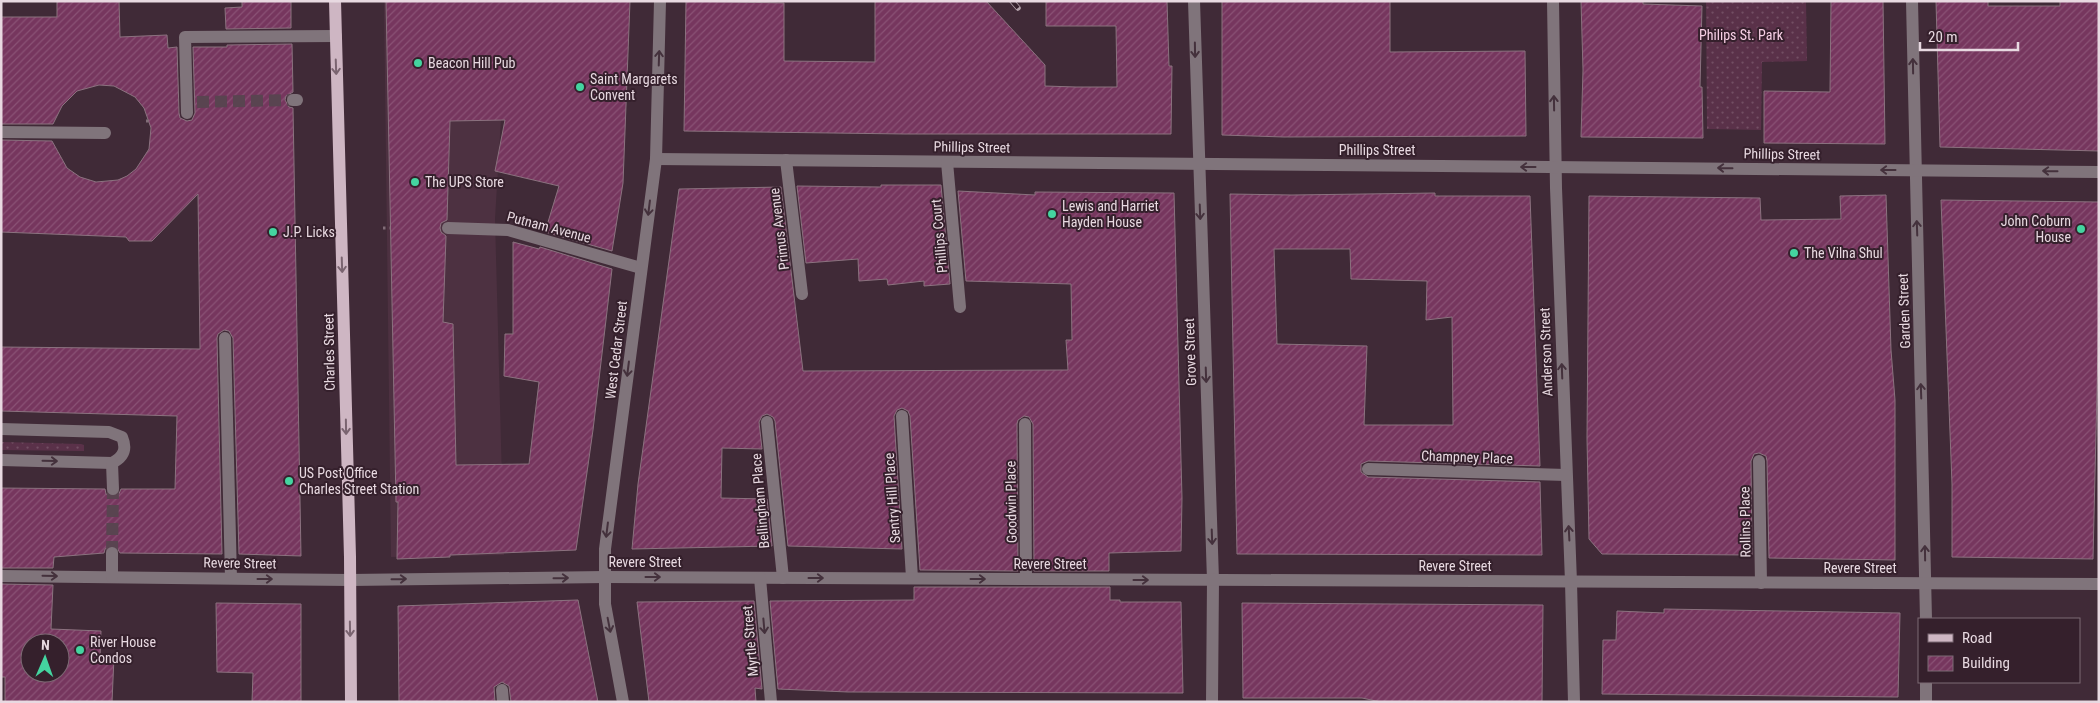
<svg xmlns="http://www.w3.org/2000/svg" width="2100" height="703" font-family="'Roboto Condensed',sans-serif">
<defs>
<pattern id="grass-dots" width="8" height="8" patternUnits="userSpaceOnUse" patternTransform="scale(1.25)"><rect width="8" height="8" fill="#5a3149"/><path d="M2 2h.1M6 6h.1" fill="none" stroke="#724e63" stroke-width="1.8" stroke-linecap="round"/></pattern>
<pattern id="building-hatch" width="6" height="6" patternUnits="userSpaceOnUse" patternTransform="scale(1.25)"><rect width="6" height="6" fill="#76365e"/><path d="M-1 1l2-2M0 6l6-6M5 7l2-2" fill="none" stroke="#8a5275"/></pattern>
</defs>
<rect width="100%" height="100%" fill="#402a37"/>
<polygon fill="#4d3141" points="384,1 508,1 495,219 504,555 391,557"/>
<g fill="url(#grass-dots)">
<polygon points="1706,1 1806,1 1807,61 1762,62 1761,130 1707,129"/>
<polygon points="1,442 81,444 84,445 84,451 1,450"/>
</g>
<g fill="url(#building-hatch)" stroke="#8b727f" fill-rule="evenodd">
<polygon points="57,1 119,1 120,37 167,35 168,48 177,47 179,113 180,118 187,121 192,120 195,113 193,47 227,47 227,45 292,44 293,92 286,96 285,100 289,107 293,108 301,556 239,554 233,338 229,331 224,330 218,334 217,338 222,554 120,553 116,546 112,545 105,549 104,553 54,557 53,568 1,568 1,488 105,489 106,494 113,497 118,496 121,489 175,489 177,416 1,411 1,347 200,349 198,194 152,241 129,241 126,237 1,232 1,140 52,141 67,168 80,177 96,182 118,180 127,176 136,169 149,149 151,128 144,108 135,97 114,86 99,85 77,91 62,106 53,124 1,124 1,17 57,17"/>
<polygon points="242,1 291,1 291,28 226,29 225,8 242,7"/>
<polygon points="386,1 630,1 623,183 612,251 545,232 559,186 495,171 505,120 450,121 447,220 441,223 440,228 441,232 446,236 443,322 453,324 456,465 529,464 539,382 504,376 505,334 513,334 513,242 539,249 540,247 612,269 593,430 576,550 450,555 450,557 397,559 398,502 396,502"/>
<polygon points="686,1 784,3 784,61 875,62 875,1 986,1 1045,65 1045,86 1076,87 1117,87 1116,26 1046,26 1046,1 1167,1 1169,66 1172,66 1171,134 905,134 684,131"/>
<polygon points="1222,1 1390,1 1390,52 1525,51 1526,136 1284,137 1222,135"/>
<polygon points="1581,1 1643,1 1643,4 1702,6 1700,87 1702,87 1703,138 1581,137 1583,70"/>
<polygon points="1831,1 1883,1 1885,144 1764,143 1764,91 1830,92"/>
<polygon points="1936,1 1988,1 1988,6 2060,6 2060,1 2099,1 2099,151 1940,147"/>
<polygon points="881,185 941,185 950,284 924,286 924,281 888,285 887,279 859,281 858,259 806,263 797,186 881,187"/>
<polygon points="781,187 803,371 1068,370 1066,340 1072,340 1071,284 966,281 958,191 1035,195 1035,192 1174,193 1182,498 1181,551 1109,553 1109,571 1034,571 1033,424 1029,417 1024,416 1018,420 1017,424 1018,571 920,570 910,416 908,411 902,408 897,410 894,416 902,549 788,546 775,421 773,417 767,414 762,416 759,422 762,449 722,448 721,498 767,499 772,546 632,549 638,484 679,189"/>
<path d="M1435,193V196H1530L1540,466L1368,461L1361,464V472L1368,477L1540,482L1542,555L1237,554L1230,194L1292,195ZM1274,249H1350L1351,279L1427,281L1426,320L1452,317L1453,425H1364L1367,346L1277,344Z"/>
<polygon points="1886,195 1891,350 1895,400 1895,560 1769,558 1767,461 1766,456 1759,453 1754,454 1751,461 1752,555 1602,554 1589,539 1587,438 1589,196 1760,198 1761,220 1841,219 1840,196"/>
<polygon points="1941,200 2099,202 2099,306 2093,559 1952,557 1952,484"/>
<path d="M1,584L53,585L51,629L101,631L100,657H114L112,702H5V677H1ZM30,643H60V673H30Z"/>
<polygon points="914,587 1110,587 1110,600 1120,600 1120,602 1181,602 1183,693 848,692 778,689 770,601 914,600"/>
<polygon points="578,600 598,702 511,702 509,686 502,682 494,687 495,702 399,702 398,606"/>
<polygon points="754,601 762,689 755,688 756,702 649,702 637,602"/>
<polygon points="216,603 301,604 301,702 252,702 253,673 217,672"/>
<polygon points="1242,603 1543,605 1542,702 1381,702 1362,698 1243,698"/>
<polygon points="1664,609 1900,613 1898,697 1602,694 1603,640 1616,640 1617,611 1664,613"/>
</g>
<g fill="none" stroke-linecap="round" stroke-linejoin="round">
<g stroke="#594450" stroke-width="12" stroke-dasharray="12 6" stroke-linecap="butt">
<polyline points="197,102 293,100"/>
<polyline points="112,553 113,489"/>
</g>
<g stroke="#816d78" stroke-width="3" stroke-dasharray="2.5 4" stroke-linecap="butt">
<polyline points="146,121 149,121"/>
<polyline points="383,228 390,228"/>
</g>
<g stroke="#80747b" stroke-width="12">
<polyline points="1194,1 1213,580 1212,702"/>
<polyline points="1553,1 1556,188 1571,582 1574,702"/>
<polyline points="1912,1 1926,619"/>
<polyline points="293,100 297,100"/>
<polyline points="187,113 185,37 336,36"/>
<polyline points="1,132 105,133"/>
<polyline points="656,159 2099,172"/>
<polyline points="786,160 802,294"/>
<polyline points="947,162 960,307"/>
<polyline points="448,228 508,230 641,268"/>
<polyline points="225,338 231,578"/>
<polyline points="902,416 912,578"/>
<polyline points="767,422 783,578"/>
<polyline points="1025,424 1026,579"/>
<path d="M1,429L109,432L122,437C127,449 124,457 112,463L1,460"/>
<polyline points="1759,461 1761,583"/>
<polyline points="112,463 113,489"/>
<polyline points="1368,469 1566,475"/>
<polyline points="1,576 350,580 605,577 2099,584"/>
<polyline points="112,577 112,553"/>
<polyline points="760,578 771,702"/>
<polyline points="502,690 503,702"/>
<polyline points="623,702 605,604 605,549 656,159 660,1"/>
<polyline points="1926,702 1926,682"/>
</g>
<polyline stroke="#ceb6c3" stroke-width="12" points="335,1 350,557 351,702"/>
<defs>
<polyline id="rail" points="1012,1 1018,8"/>
</defs>
<use href="#rail" stroke="#b3a2ab" stroke-width="5.5"/>
<use href="#rail" stroke="#35202c" stroke-width="4" stroke-dasharray="11" stroke-linecap="butt"/>
</g>
<defs><path id="oneway-shaft" d="M-6 0H5M1.5-3L5.5 0L1.5 3" fill="none" stroke-width="1.6" stroke-linecap="round" stroke-linejoin="round" transform="scale(1.25)"/></defs>
<g stroke="#44313c">
<use href="#oneway-shaft" transform="translate(1195 50) rotate(89)"/>
<use href="#oneway-shaft" transform="translate(659 58) rotate(-88)"/>
<use href="#oneway-shaft" transform="translate(1913 66) rotate(-91)"/>
<use href="#oneway-shaft" transform="translate(1554 103) rotate(-91)"/>
<use href="#oneway-shaft" transform="translate(1528 167) rotate(-180)"/>
<use href="#oneway-shaft" transform="translate(1725 168) rotate(-179)"/>
<use href="#oneway-shaft" transform="translate(1888 170) rotate(-180)"/>
<use href="#oneway-shaft" transform="translate(2050 171) rotate(-179)"/>
<use href="#oneway-shaft" transform="translate(649 208) rotate(97)"/>
<use href="#oneway-shaft" transform="translate(1200 212) rotate(88)"/>
<use href="#oneway-shaft" transform="translate(1917 228) rotate(-92)"/>
<use href="#oneway-shaft" transform="translate(628 369) rotate(97)"/>
<use href="#oneway-shaft" transform="translate(1562 371) rotate(-92)"/>
<use href="#oneway-shaft" transform="translate(1206 375) rotate(88)"/>
<use href="#oneway-shaft" transform="translate(1921 391) rotate(-92)"/>
<use href="#oneway-shaft" transform="translate(50 461) rotate(1)"/>
<use href="#oneway-shaft" transform="translate(607 530) rotate(97)"/>
<use href="#oneway-shaft" transform="translate(1569 533) rotate(-93)"/>
<use href="#oneway-shaft" transform="translate(1212 537) rotate(88)"/>
<use href="#oneway-shaft" transform="translate(1925 553) rotate(-91)"/>
<use href="#oneway-shaft" transform="translate(50 576) rotate(1)"/>
<use href="#oneway-shaft" transform="translate(653 577)"/>
<use href="#oneway-shaft" transform="translate(561 578) rotate(-1)"/>
<use href="#oneway-shaft" transform="translate(816 578)"/>
<use href="#oneway-shaft" transform="translate(265 579)"/>
<use href="#oneway-shaft" transform="translate(399 579) rotate(-1)"/>
<use href="#oneway-shaft" transform="translate(978 579)"/>
<use href="#oneway-shaft" transform="translate(1141 580)"/>
<use href="#oneway-shaft" transform="translate(609 625) rotate(79)"/>
<use href="#oneway-shaft" transform="translate(764 626) rotate(85)"/>
</g>
<g stroke="#7a6470">
<use href="#oneway-shaft" transform="translate(336 67) rotate(88)"/>
<use href="#oneway-shaft" transform="translate(342 265) rotate(88)"/>
<use href="#oneway-shaft" transform="translate(346 427) rotate(89)"/>
<use href="#oneway-shaft" transform="translate(350 629) rotate(89)"/>
</g>
<g fill="#44d4a0" stroke="#35202c" stroke-width="2">
<circle cx="418" cy="63" r="5"/>
<circle cx="580" cy="87" r="5"/>
<circle cx="415" cy="182" r="5"/>
<circle cx="1052" cy="214" r="5"/>
<circle cx="2081" cy="229" r="5"/>
<circle cx="273" cy="232" r="5"/>
<circle cx="1794" cy="253" r="5"/>
<circle cx="289" cy="481" r="5"/>
<circle cx="80" cy="650" r="5"/>
</g>
<g text-anchor="middle" dominant-baseline="central" stroke-width="4" stroke-linejoin="round" paint-order="stroke">
<g font-size="14" fill="#f8d0e6" stroke="#35202c">
<text x="1741" y="35">Philips St. Park</text>
</g>
<g font-size="14" fill="#e8d9e1" stroke="#35202c" text-anchor="start">
<text x="428" y="63">Beacon Hill Pub</text>
<text x="590" y="79">Saint Margarets<tspan x="590" dy="16">Convent</tspan></text>
<text x="425" y="182">The UPS Store</text>
<text x="1062" y="206">Lewis and Harriet<tspan x="1062" dy="16">Hayden House</tspan></text>
<text x="2071" y="221" text-anchor="end">John Coburn<tspan x="2071" dy="16">House</tspan></text>
<text x="283" y="232">J.P. Licks</text>
<text x="1804" y="253">The Vilna Shul</text>
<text x="299" y="473">US Post Office<tspan x="299" dy="16">Charles Street Station</tspan></text>
<text x="90" y="642">River House<tspan x="90" dy="16">Condos</tspan></text>
</g>
<g font-size="14" fill="#e8d9e1" stroke="#35202c">
<text transform="translate(972 147) rotate(1)">Phillips Street</text>
<text x="1377" y="150">Phillips Street</text>
<text transform="translate(1782 154) rotate(1)">Phillips Street</text>
<text transform="translate(549 227) rotate(15)">Putnam Avenue</text>
<text transform="translate(779 229) rotate(-97)">Primus Avenue</text>
<text transform="translate(939 236) rotate(-95)">Phillips Court</text>
<text transform="translate(1904 311) rotate(-92)">Garden Street</text>
<text transform="translate(616 350) rotate(-83)">West Cedar Street</text>
<text transform="translate(329 352) rotate(-91)">Charles Street</text>
<text transform="translate(1190 352) rotate(-92)">Grove Street</text>
<text transform="translate(1546 352) rotate(-92)">Anderson Street</text>
<text transform="translate(1467 457) rotate(2)">Champney Place</text>
<text transform="translate(892 498) rotate(-94)">Sentry Hill Place</text>
<text transform="translate(760 501) rotate(-95)">Bellingham Place</text>
<text transform="translate(1011 502) rotate(-91)">Goodwin Place</text>
<text transform="translate(1745 522) rotate(-91)">Rollins Place</text>
<text x="645" y="562">Revere Street</text>
<text transform="translate(240 563) rotate(1)">Revere Street</text>
<text x="1050" y="564">Revere Street</text>
<text x="1455" y="566">Revere Street</text>
<text x="1860" y="568">Revere Street</text>
<text transform="translate(750 641) rotate(-95)">Myrtle Street</text>
</g>
</g>
<rect width="2100" height="703" fill="none" stroke="#e8d9e1" stroke-width="5"/>
<rect x="1918" y="618" width="162" height="65" fill="#35202c" stroke="#7d6a74"/>
<rect x="1928" y="634" width="25" height="8" fill="#ceb6c3" stroke="#7d6a74"/>
<text x="1962" y="643" font-size="15" fill="#e8d9e1">Road</text>
<rect x="1928" y="656" width="25" height="15" fill="url(#building-hatch)" stroke="#7d6a74"/>
<text x="1962" y="668" font-size="15" fill="#e8d9e1">Building</text>
<g transform="translate(45 658) rotate(2)"><circle r="24" fill="#35202c" stroke="#7d6a74"/>
<path d="M0-4L9 19L0 12L-9 19Z" fill="#44d4a0"/>
<text y="-8" font-size="14" font-weight="bold" text-anchor="middle" fill="#e8d9e1">N</text>
</g>
<path d="M1920 42v8h98v-8" fill="none" stroke="#e8d9e1" stroke-width="2.5"/>
<text x="1928" y="42" font-size="15" fill="#e8d9e1" stroke="#35202c" stroke-width="4" paint-order="stroke">20 m</text>
</svg>
